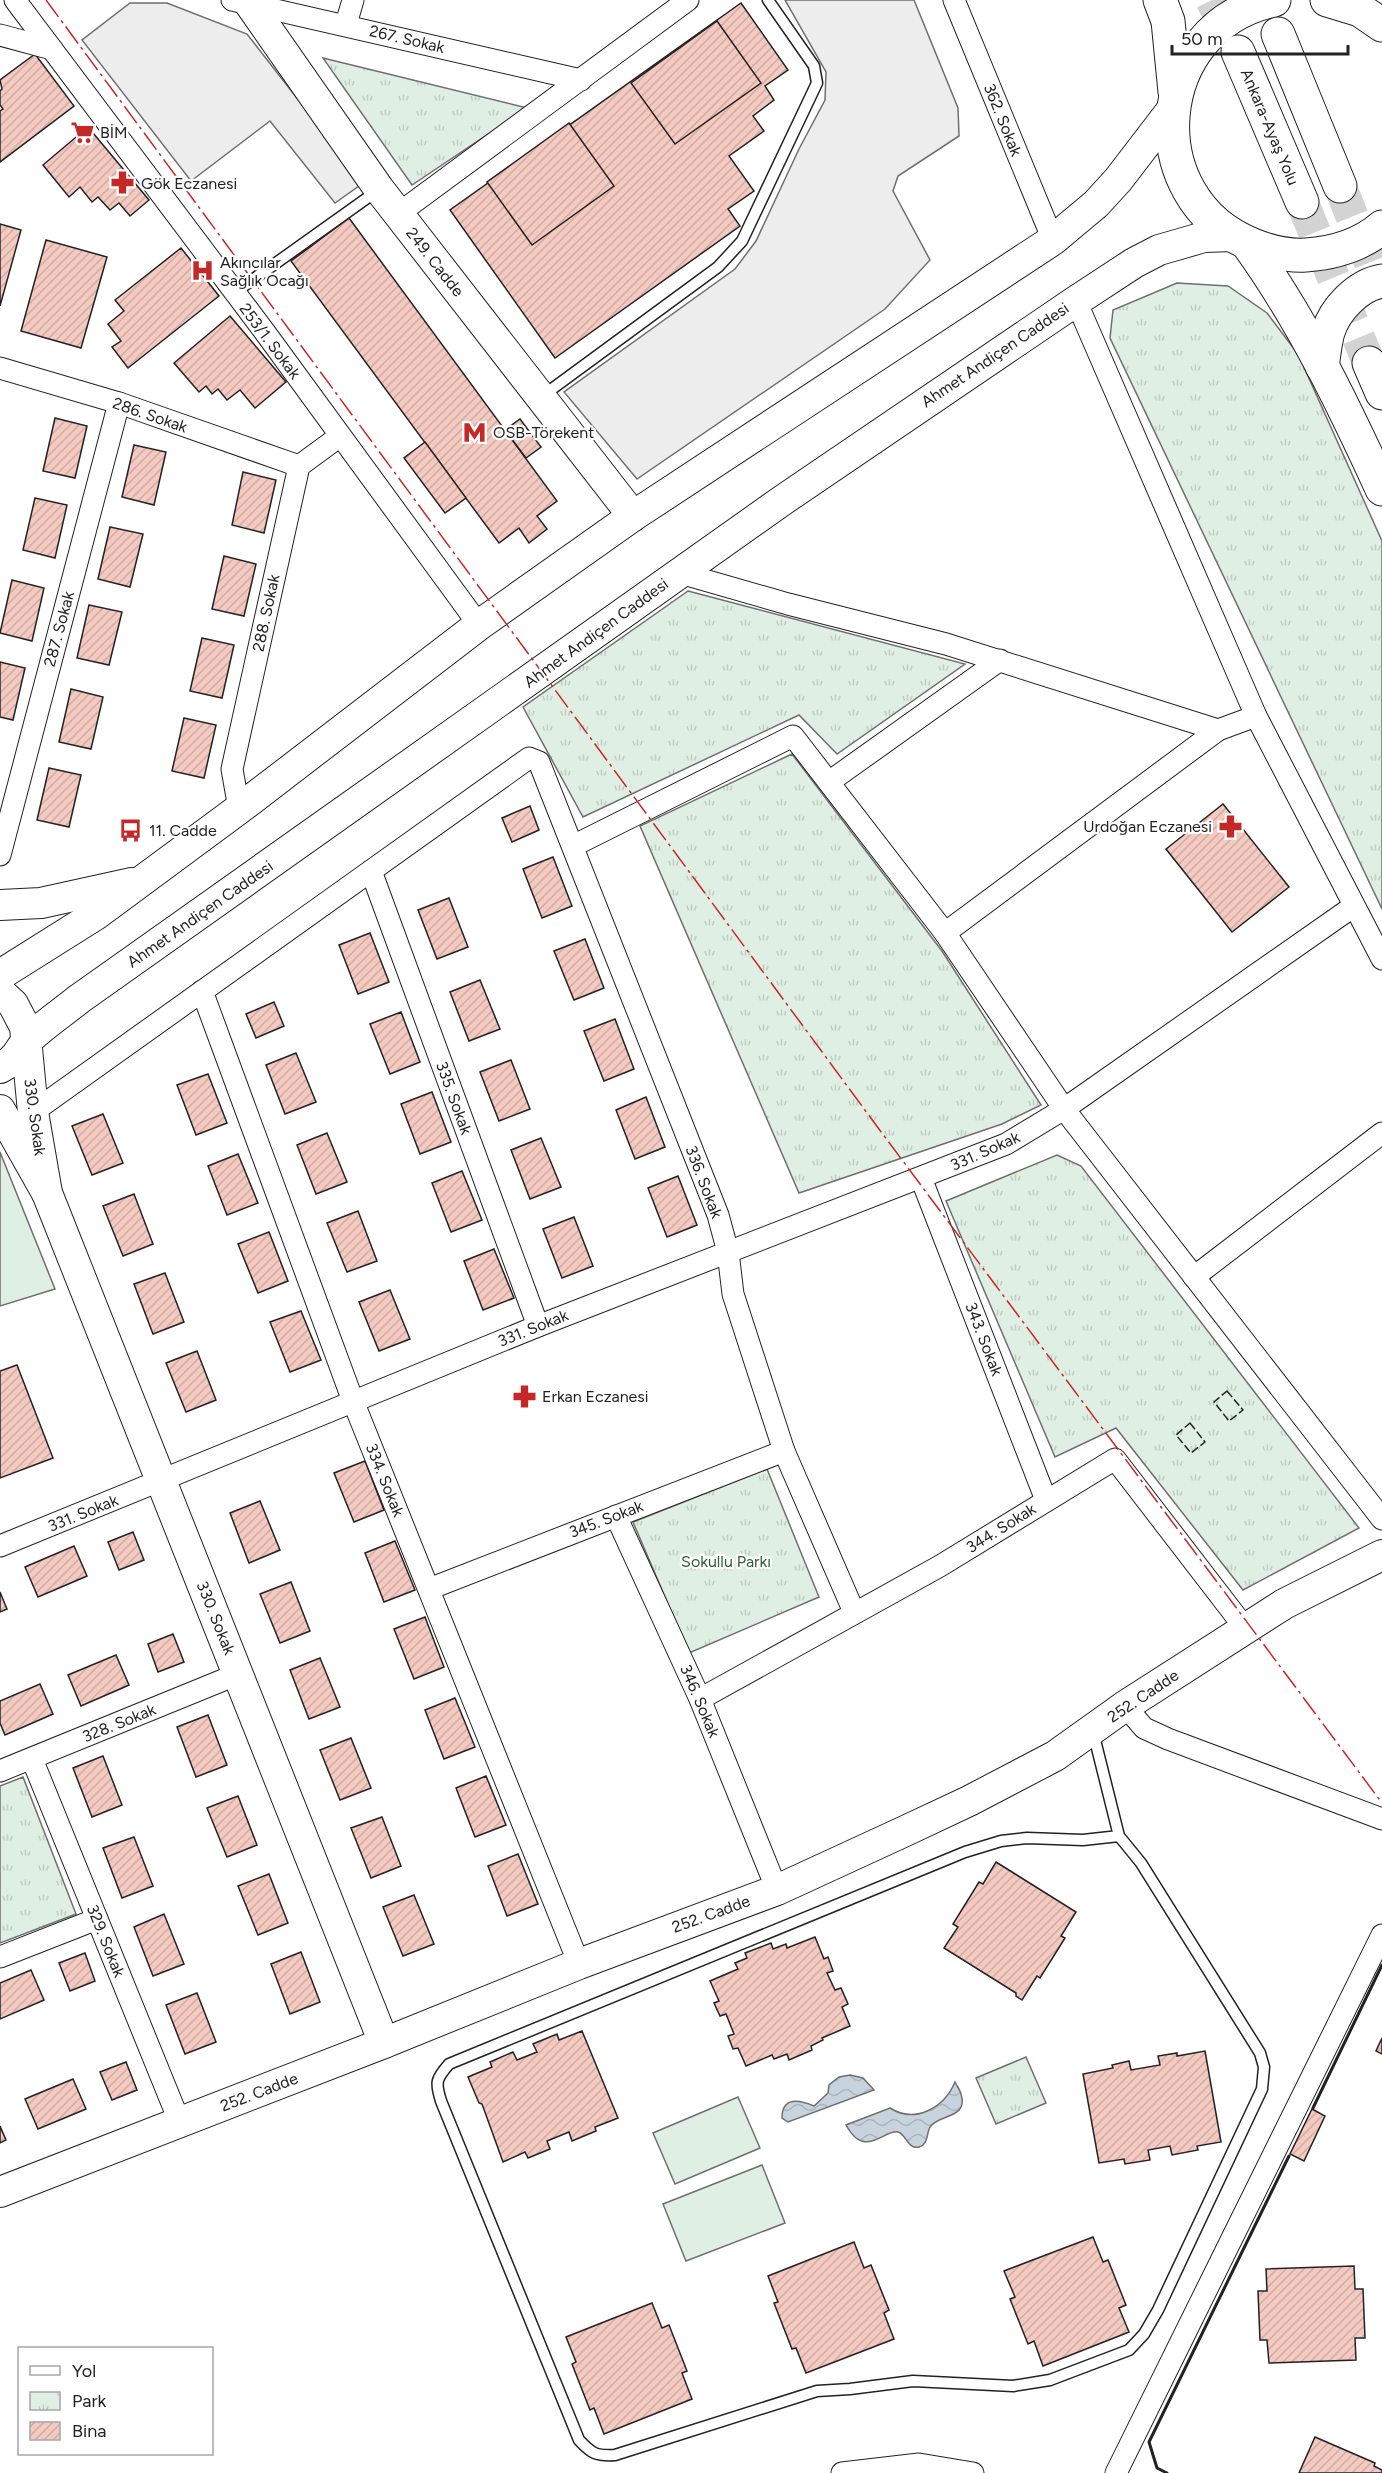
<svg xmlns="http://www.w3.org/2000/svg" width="1382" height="2473" font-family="Figtree,sans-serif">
<defs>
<pattern id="park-tufts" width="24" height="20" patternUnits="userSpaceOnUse" patternTransform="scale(1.5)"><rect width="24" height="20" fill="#e0efe3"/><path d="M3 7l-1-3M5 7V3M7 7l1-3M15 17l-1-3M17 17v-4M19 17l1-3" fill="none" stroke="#c0cdc2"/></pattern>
<pattern id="water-waves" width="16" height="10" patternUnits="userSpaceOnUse" patternTransform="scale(1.5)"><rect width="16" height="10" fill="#c7d3dd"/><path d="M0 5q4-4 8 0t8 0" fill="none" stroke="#abb5bd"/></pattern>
<pattern id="building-hatch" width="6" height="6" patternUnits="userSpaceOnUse" patternTransform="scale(1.5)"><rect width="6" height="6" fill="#f3c9c0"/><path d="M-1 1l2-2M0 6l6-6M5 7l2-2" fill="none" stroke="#d0aca5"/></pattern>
</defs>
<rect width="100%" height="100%" fill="#fff"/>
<g fill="#e0efe3" stroke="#6f6f6f" stroke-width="1.5">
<polygon points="0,1152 55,1289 0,1306"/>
<polygon points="738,2097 760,2148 675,2184 653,2133"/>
<polygon points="762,2165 785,2223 686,2261 663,2204"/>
</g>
<g fill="url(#park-tufts)" stroke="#6f6f6f" stroke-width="1.5">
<polygon points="323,58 527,108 412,185"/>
<polygon points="1177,283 1228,286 1267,313 1298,354 1382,541 1382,909 1110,338 1113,310"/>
<polygon points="688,591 965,664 837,754 799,715 583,817 523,707"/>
<polygon points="792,754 942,951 1041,1105 1002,1124 799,1193 640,826"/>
<polygon points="1057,1155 1081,1166 1359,1528 1243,1590 1116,1428 1055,1457 946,1201"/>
<polygon points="767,1469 819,1597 689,1653 633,1522"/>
<polygon points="23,1777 76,1914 0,1943 0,1786"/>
<polygon points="1026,2057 1046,2103 996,2124 976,2078"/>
</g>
<g fill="#ededed" stroke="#6f6f6f" stroke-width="1.5">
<polygon points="785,0 914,0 958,108 959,136 898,176 893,191 930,260 885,309 637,479 564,392 735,269 756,241 799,149 825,100 826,72"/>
<polygon points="130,3 167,3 247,34 363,183 335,203 270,121 191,181 82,40"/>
</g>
<g fill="url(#water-waves)" stroke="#6f6f6f" stroke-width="1.5">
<path d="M850,2075L863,2078L874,2090L788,2122L782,2118C782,2096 800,2100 814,2106L828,2093L829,2085L839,2077Z"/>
<path d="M955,2082C957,2086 960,2090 961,2094C969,2119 938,2114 930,2127C926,2134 929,2144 919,2147C908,2150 906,2134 898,2132C884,2129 865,2160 846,2125L890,2108C915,2124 944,2108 955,2082Z"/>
</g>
<g fill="url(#building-hatch)" stroke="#222" stroke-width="1.5">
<polygon points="741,3 788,70 765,86 774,100 753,116 764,131 729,156 754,191 728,209 740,226 555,358 450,210"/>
<polygon points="717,21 761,83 675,144 631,83"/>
<polygon points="35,54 74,106 0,162 0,111 3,109 0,105 0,91 2,89 0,80"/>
<polygon points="569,123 614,186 532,245 487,182"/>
<polygon points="88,127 149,200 130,216 119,203 110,210 98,197 92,202 80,187 69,197 43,165"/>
<polygon points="349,218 557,501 537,516 547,529 529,543 519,528 499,543 291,261"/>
<polygon points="0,224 21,230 0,306"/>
<polygon points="46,240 107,257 81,348 21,331"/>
<polygon points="181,248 219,296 128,368 112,347 121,341 108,324 124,311 115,300"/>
<polygon points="230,316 286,382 255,408 240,390 227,400 218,389 212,394 206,386 199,392 174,363"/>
<polygon points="55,418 87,426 75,478 43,471"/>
<polygon points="520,419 541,447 526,458 505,430"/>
<polygon points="425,442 466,498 445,513 404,458"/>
<polygon points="134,445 166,452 154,505 122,497"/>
<polygon points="243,472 276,480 264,533 232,525"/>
<polygon points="35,498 67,505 55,558 23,550"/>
<polygon points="110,527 143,534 130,587 98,579"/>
<polygon points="224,556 256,564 244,616 212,609"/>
<polygon points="12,580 44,588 32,641 0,633"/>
<polygon points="89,605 122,612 109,665 77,658"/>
<polygon points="202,638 234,645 222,698 190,691"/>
<polygon points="0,662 25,668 13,720 0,717"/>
<polygon points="71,689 103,697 91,749 59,742"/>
<polygon points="184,718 216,725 204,778 172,771"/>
<polygon points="49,768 81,775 69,827 37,820"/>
<polygon points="1223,804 1289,887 1232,932 1166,849"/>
<polygon points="530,806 539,830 512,842 502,818"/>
<polygon points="553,857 572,906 542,918 523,869"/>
<polygon points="449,898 468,947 437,959 418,910"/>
<polygon points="370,933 389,982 358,994 339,945"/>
<polygon points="585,939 604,988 574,1000 554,951"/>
<polygon points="480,980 500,1029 469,1041 450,992"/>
<polygon points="274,1002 284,1026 256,1038 246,1014"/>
<polygon points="401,1012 420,1062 390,1074 370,1024"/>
<polygon points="615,1019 634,1069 604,1081 584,1031"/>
<polygon points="296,1053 316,1102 285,1114 266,1065"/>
<polygon points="511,1060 530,1109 499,1121 480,1072"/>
<polygon points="208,1074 227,1123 196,1135 177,1085"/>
<polygon points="432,1092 451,1142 420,1154 401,1104"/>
<polygon points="646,1097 665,1147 635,1159 616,1110"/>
<polygon points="103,1114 123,1163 92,1175 72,1126"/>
<polygon points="327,1133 347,1182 316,1194 297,1145"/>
<polygon points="541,1138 561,1187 530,1199 511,1150"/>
<polygon points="238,1154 258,1203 227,1215 208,1166"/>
<polygon points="462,1171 482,1220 451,1232 432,1183"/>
<polygon points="678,1176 697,1225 667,1237 648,1188"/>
<polygon points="134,1194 153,1244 123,1256 103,1206"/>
<polygon points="358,1211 377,1261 347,1272 327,1223"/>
<polygon points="574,1217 593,1266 562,1278 543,1229"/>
<polygon points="269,1232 288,1281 258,1293 238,1244"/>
<polygon points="494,1249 514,1298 483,1310 464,1261"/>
<polygon points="165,1273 184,1322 153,1334 134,1284"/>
<polygon points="390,1290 410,1339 379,1351 359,1302"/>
<polygon points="301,1311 321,1360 290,1372 270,1322"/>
<polygon points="197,1351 216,1400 186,1412 166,1363"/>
<polygon points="17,1365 53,1458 0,1478 0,1371"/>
<polygon points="365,1461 384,1510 354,1522 334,1473"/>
<polygon points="260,1501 280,1550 249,1563 230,1513"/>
<polygon points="133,1532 144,1560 119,1570 108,1542"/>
<polygon points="395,1541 415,1590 384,1602 365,1553"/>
<polygon points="74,1546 87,1576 38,1597 25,1567"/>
<polygon points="291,1582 310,1631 280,1643 260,1594"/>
<polygon points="0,1592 7,1609 0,1612"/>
<polygon points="425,1617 444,1667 414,1679 394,1629"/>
<polygon points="173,1634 184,1662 158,1672 148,1644"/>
<polygon points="116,1655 129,1685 81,1706 68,1675"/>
<polygon points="320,1658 340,1707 309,1719 290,1670"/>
<polygon points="40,1684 53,1714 5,1735 0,1723 0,1701"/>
<polygon points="455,1698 475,1747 444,1759 425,1710"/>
<polygon points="208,1715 227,1765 196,1777 177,1727"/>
<polygon points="351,1738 371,1788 340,1800 320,1750"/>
<polygon points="103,1756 122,1805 92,1817 73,1768"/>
<polygon points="486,1776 506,1825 475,1837 456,1788"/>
<polygon points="238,1796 257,1845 227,1857 207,1808"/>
<polygon points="382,1817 401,1866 371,1878 351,1828"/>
<polygon points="134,1837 153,1886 122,1898 103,1848"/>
<polygon points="518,1854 538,1904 507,1916 488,1866"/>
<polygon points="996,1862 1076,1912 1061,1936 1065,1938 1040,1978 1037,1976 1022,2000 1016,1996 1016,1993 944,1948 958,1927 953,1924 979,1882 983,1884"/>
<polygon points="269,1874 288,1923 258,1935 238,1886"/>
<polygon points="414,1895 434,1944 403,1956 383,1907"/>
<polygon points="164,1914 184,1964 153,1976 134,1927"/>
<polygon points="815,1937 824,1959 828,1957 833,1971 827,1973 835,1990 841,1988 848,2004 842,2007 850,2026 822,2038 823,2040 811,2046 812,2050 789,2060 787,2054 774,2059 772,2055 746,2066 738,2048 733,2049 728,2036 734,2034 726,2014 720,2016 714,2003 719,2001 710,1981 738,1969 735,1963 747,1958 745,1953 771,1943 773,1949 786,1944 787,1948"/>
<polygon points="301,1952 320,2002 290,2014 271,1964"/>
<polygon points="85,1953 95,1981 70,1991 59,1963"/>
<polygon points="31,1970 44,2000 0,2019 0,1983"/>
<polygon points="197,1993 216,2042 185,2054 166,2005"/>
<polygon points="582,2031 618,2118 595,2127 596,2131 572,2141 569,2132 547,2141 550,2149 528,2158 525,2152 503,2162 482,2104 479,2103 468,2077 492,2067 490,2062 513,2052 517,2060 537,2052 533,2044 557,2034 559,2040"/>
<polygon points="1382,2038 1382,2054 1376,2051"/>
<polygon points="1205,2051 1221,2142 1197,2146 1198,2150 1172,2155 1170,2146 1148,2150 1150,2160 1125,2164 1124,2159 1099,2163 1083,2074 1113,2068 1112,2065 1129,2061 1131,2070 1160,2065 1158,2056 1177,2053 1177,2056"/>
<polygon points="126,2062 137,2090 112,2100 100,2072"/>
<polygon points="73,2079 86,2109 38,2129 25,2099"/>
<polygon points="1312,2109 1325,2116 1304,2161 1290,2154"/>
<polygon points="0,2126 6,2140 0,2143"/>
<polygon points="1093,2237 1103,2262 1108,2260 1126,2305 1119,2308 1129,2332 1043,2366 1034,2341 1028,2344 1010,2299 1015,2297 1004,2271"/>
<polygon points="854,2242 864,2268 871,2265 889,2310 884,2313 894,2339 806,2373 796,2348 792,2349 774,2303 778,2302 768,2276"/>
<polygon points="1354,2266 1355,2289 1363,2289 1365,2338 1355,2338 1356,2360 1269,2363 1267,2340 1260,2340 1258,2291 1267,2291 1266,2269"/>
<polygon points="652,2303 662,2328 669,2325 687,2371 682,2373 692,2399 604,2434 594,2408 590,2410 572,2364 576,2362 566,2337"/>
<polygon points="1315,2437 1375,2463 1374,2466 1382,2470 1382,2473 1299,2473"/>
</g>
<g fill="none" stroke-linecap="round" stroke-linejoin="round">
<g stroke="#d3d3d3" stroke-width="33" stroke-dasharray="33 16" stroke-linecap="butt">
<polyline points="1212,0 1236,50"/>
<polyline points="1340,186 1382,292"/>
<polyline points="1302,202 1369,363"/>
</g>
<defs>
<g id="lane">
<polyline points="234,293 377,191"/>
<polyline points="541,397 718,267 742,241 817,83 814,66 768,0"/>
<path d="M1093,1732L1119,1836L1141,1863L1260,2053L1264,2067L1262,2089L1158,2310L1144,2334L1129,2350L1050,2380L1013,2386L913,2381L850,2389L817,2391L615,2455C596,2456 592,2454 579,2440L441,2101C435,2082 436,2079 449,2064L965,1852L1001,1841L1027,1838L1083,1840L1119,1836"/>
</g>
<g id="street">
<polyline points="15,0 264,331 479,625"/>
<polyline points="232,0 581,80"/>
<polyline points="954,0 1053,240"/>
<polyline points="346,24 353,0"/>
<polyline points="0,35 52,49"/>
<polyline points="398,214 688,0"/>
<polyline points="1076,301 1256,716 1382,959"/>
<polyline points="0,368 119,403 299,466"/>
<polyline points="680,573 788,604 946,644 1218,730"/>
<polyline points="829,782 1000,660"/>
<polyline points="239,809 232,769 299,466 340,436"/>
<polyline points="573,846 793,736 945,933 1064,1109 1382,1519"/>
<polyline points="0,855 119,403"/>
<polyline points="371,871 538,1326"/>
<polyline points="945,933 1218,730 1256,716"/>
<polyline points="202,991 353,1401 579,1964"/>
<polyline points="33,1112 529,758 539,762 718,1215 728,1252 733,1294 784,1451 854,1612"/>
<polyline points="921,1178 1046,1500"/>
<polyline points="1194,1277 1382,1133"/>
<polyline points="616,1516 700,1699 777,1890"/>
<polyline points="0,1546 538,1326 1006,1144 1064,1109 1354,906"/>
<polyline points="429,1589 784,1451"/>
<polyline points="700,1699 940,1566 1115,1459 1245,1628"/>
<polyline points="1125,1706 1144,1728 1168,1739 1382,1819"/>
<polyline points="32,1759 180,2123"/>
<polyline points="0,1771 238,1674"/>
<polyline points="0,1957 97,1919"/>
<polyline points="842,2473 919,2464 973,2473"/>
<polyline points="1116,2473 1382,1935"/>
</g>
<g id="secondary">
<polyline points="247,0 379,189 633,516"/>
<polyline points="0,905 41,903 132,883"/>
<polyline points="0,975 97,914 239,809 479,625 633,516 1053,240 1096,204 1118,180 1174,107"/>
<polyline points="0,992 13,1004 25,1027 33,1112 47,1193 0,1110"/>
<path d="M0,1068C21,1057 17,1049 30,1038C45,1024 63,1012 79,999L783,500L1076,301L1134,263L1159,250L1204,237L1234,236"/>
<polyline points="47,1193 384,2043"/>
<polyline points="0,2192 384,2043 579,1964 777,1890 903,1832 969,1801 1055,1756 1125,1706 1284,1604 1382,1555"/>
</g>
<g id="highway">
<polyline points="1160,0 1168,21 1175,92"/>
<path d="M1274,0C1150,26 1136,199 1253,245C1270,252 1288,256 1306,255C1334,253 1361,245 1382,227"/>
<polyline points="1327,0 1360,10 1382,25"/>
<polyline points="1278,34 1340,186"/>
<polyline points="1238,52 1302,202"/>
<path d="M1247,243C1302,319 1343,404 1382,489"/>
<polyline points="1369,363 1382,393"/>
<path d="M1322,366C1324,355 1325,342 1328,332C1335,309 1358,285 1382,281"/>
</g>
</defs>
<use href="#lane" stroke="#222" stroke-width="13"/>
<use href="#street" stroke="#222" stroke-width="23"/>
<use href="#secondary" stroke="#222" stroke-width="32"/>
<use href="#highway" stroke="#222" stroke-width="35"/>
<use href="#lane" stroke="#fff" stroke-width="10"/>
<use href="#street" stroke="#fff" stroke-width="21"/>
<use href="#secondary" stroke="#fff" stroke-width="30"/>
<use href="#highway" stroke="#fff" stroke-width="33"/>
<g stroke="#222" stroke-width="1.5" stroke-dasharray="8 3" stroke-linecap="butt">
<polygon points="1227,1391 1243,1410 1229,1421 1214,1402"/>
<polygon points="1190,1423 1205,1442 1191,1453 1176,1435"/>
</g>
<g stroke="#222" stroke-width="3">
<polyline points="1313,2108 1382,1965"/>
<polyline points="1167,2473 1157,2468 1149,2442 1289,2156"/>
</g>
<polyline stroke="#c62828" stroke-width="1.5" stroke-dasharray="21 4.5 3 4.5" stroke-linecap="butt" points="46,0 876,1125 1382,1803"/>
</g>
<defs>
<symbol id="supermarket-bare" viewBox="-9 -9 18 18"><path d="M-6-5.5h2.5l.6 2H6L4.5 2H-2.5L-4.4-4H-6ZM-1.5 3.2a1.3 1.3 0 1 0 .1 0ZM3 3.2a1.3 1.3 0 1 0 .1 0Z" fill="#c62828" stroke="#fff" stroke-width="2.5" paint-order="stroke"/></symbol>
<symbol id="pharmacy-bare" viewBox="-9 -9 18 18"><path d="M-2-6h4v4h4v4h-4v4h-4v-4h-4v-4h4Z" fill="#c62828" stroke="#fff" stroke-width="2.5" paint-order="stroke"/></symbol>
<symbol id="hospital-bare" viewBox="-9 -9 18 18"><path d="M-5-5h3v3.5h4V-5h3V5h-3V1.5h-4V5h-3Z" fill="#c62828" stroke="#fff" stroke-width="2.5" paint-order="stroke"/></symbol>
<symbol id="metro-bare" viewBox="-9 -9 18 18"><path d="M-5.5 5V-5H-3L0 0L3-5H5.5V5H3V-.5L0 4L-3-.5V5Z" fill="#c62828" stroke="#fff" stroke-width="2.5" paint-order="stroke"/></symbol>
<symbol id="bus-bare" viewBox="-9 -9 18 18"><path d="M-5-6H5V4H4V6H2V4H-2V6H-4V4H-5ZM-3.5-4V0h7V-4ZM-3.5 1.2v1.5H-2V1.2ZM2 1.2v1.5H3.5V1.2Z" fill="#c62828" stroke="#fff" stroke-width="2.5" paint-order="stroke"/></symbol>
</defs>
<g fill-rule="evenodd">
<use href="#supermarket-bare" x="66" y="116" width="33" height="33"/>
<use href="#pharmacy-bare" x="106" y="166" width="33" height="33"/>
<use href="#hospital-bare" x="186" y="254" width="33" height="33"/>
<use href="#metro-bare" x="458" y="416" width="33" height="33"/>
<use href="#pharmacy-bare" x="1214" y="810" width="33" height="33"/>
<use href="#bus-bare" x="114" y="814" width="33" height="33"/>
<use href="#pharmacy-bare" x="508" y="1380" width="33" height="33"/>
</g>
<g text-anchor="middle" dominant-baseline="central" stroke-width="4.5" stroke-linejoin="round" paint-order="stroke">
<g font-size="16" fill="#222" stroke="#fff">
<text transform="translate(407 39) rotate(13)">267. Sokak</text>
<text transform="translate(1003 120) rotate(68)">362. Sokak</text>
<text transform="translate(1270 127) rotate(67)">Ankara-Ayaş Yolu</text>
<text transform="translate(435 262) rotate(52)">249. Cadde</text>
<text transform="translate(270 341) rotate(53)">253/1. Sokak</text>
<text transform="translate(995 355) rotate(-34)">Ahmet Andiçen Caddesi</text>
<text transform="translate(150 415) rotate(19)">286. Sokak</text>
<text transform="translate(266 613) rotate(-78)">288. Sokak</text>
<text transform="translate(59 629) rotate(-75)">287. Sokak</text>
<text transform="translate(596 633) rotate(-36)">Ahmet Andiçen Caddesi</text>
<text transform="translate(200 914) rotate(-35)">Ahmet Andiçen Caddesi</text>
<text transform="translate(454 1098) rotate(70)">335. Sokak</text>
<text transform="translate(35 1117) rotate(82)">330. Sokak</text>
<text transform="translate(985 1151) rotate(-24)">331. Sokak</text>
<text transform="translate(704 1182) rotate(69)">336. Sokak</text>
<text transform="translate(533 1328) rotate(-22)">331. Sokak</text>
<text transform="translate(984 1339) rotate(69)">343. Sokak</text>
<text transform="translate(385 1480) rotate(68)">334. Sokak</text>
<text transform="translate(83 1513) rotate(-22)">331. Sokak</text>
<text transform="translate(606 1519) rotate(-21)">345. Sokak</text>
<text transform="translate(1001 1528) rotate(-32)">344. Sokak</text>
<text transform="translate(216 1618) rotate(68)">330. Sokak</text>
<text transform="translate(1143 1696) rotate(-34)">252. Cadde</text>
<text transform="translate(700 1701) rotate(67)">346. Sokak</text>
<text transform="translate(119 1723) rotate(-22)">328. Sokak</text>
<text transform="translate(711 1914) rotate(-20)">252. Cadde</text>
<text transform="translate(106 1941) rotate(68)">329. Sokak</text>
<text transform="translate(259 2092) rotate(-21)">252. Cadde</text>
</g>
<g font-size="16" fill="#222" stroke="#fff" text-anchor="start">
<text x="100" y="132">BİM</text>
<text x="141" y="183">Gök Eczanesi</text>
<text x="220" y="262">Akıncılar<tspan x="220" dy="18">Sağlık Ocağı</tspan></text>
<text x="493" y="432">OSB-Törekent</text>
<text x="1212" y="826" text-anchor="end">Urdoğan Eczanesi</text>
<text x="149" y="830">11. Cadde</text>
<text x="542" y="1396">Erkan Eczanesi</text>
</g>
<g font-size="16" fill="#2f5e38" stroke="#fff">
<text x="726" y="1561">Sokullu Parkı</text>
</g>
</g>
<rect x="18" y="2347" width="195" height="108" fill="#ffffff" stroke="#a7a7a7" stroke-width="1.5"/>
<rect x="30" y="2366" width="30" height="9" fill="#ffffff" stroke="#a7a7a7" stroke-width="1.5"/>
<text x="72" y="2377" font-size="18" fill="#222222">Yol</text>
<rect x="30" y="2392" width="30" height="18" fill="url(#park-tufts)" stroke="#a7a7a7" stroke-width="1.5"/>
<text x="72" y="2407" font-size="18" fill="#222222">Park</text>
<rect x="30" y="2422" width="30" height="18" fill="url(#building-hatch)" stroke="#a7a7a7" stroke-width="1.5"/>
<text x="72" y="2437" font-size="18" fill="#222222">Bina</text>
<path d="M1172 45v9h176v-9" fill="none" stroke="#222222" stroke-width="3"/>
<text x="1181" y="45" font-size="18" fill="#222222" stroke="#ffffff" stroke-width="4.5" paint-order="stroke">50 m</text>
</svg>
